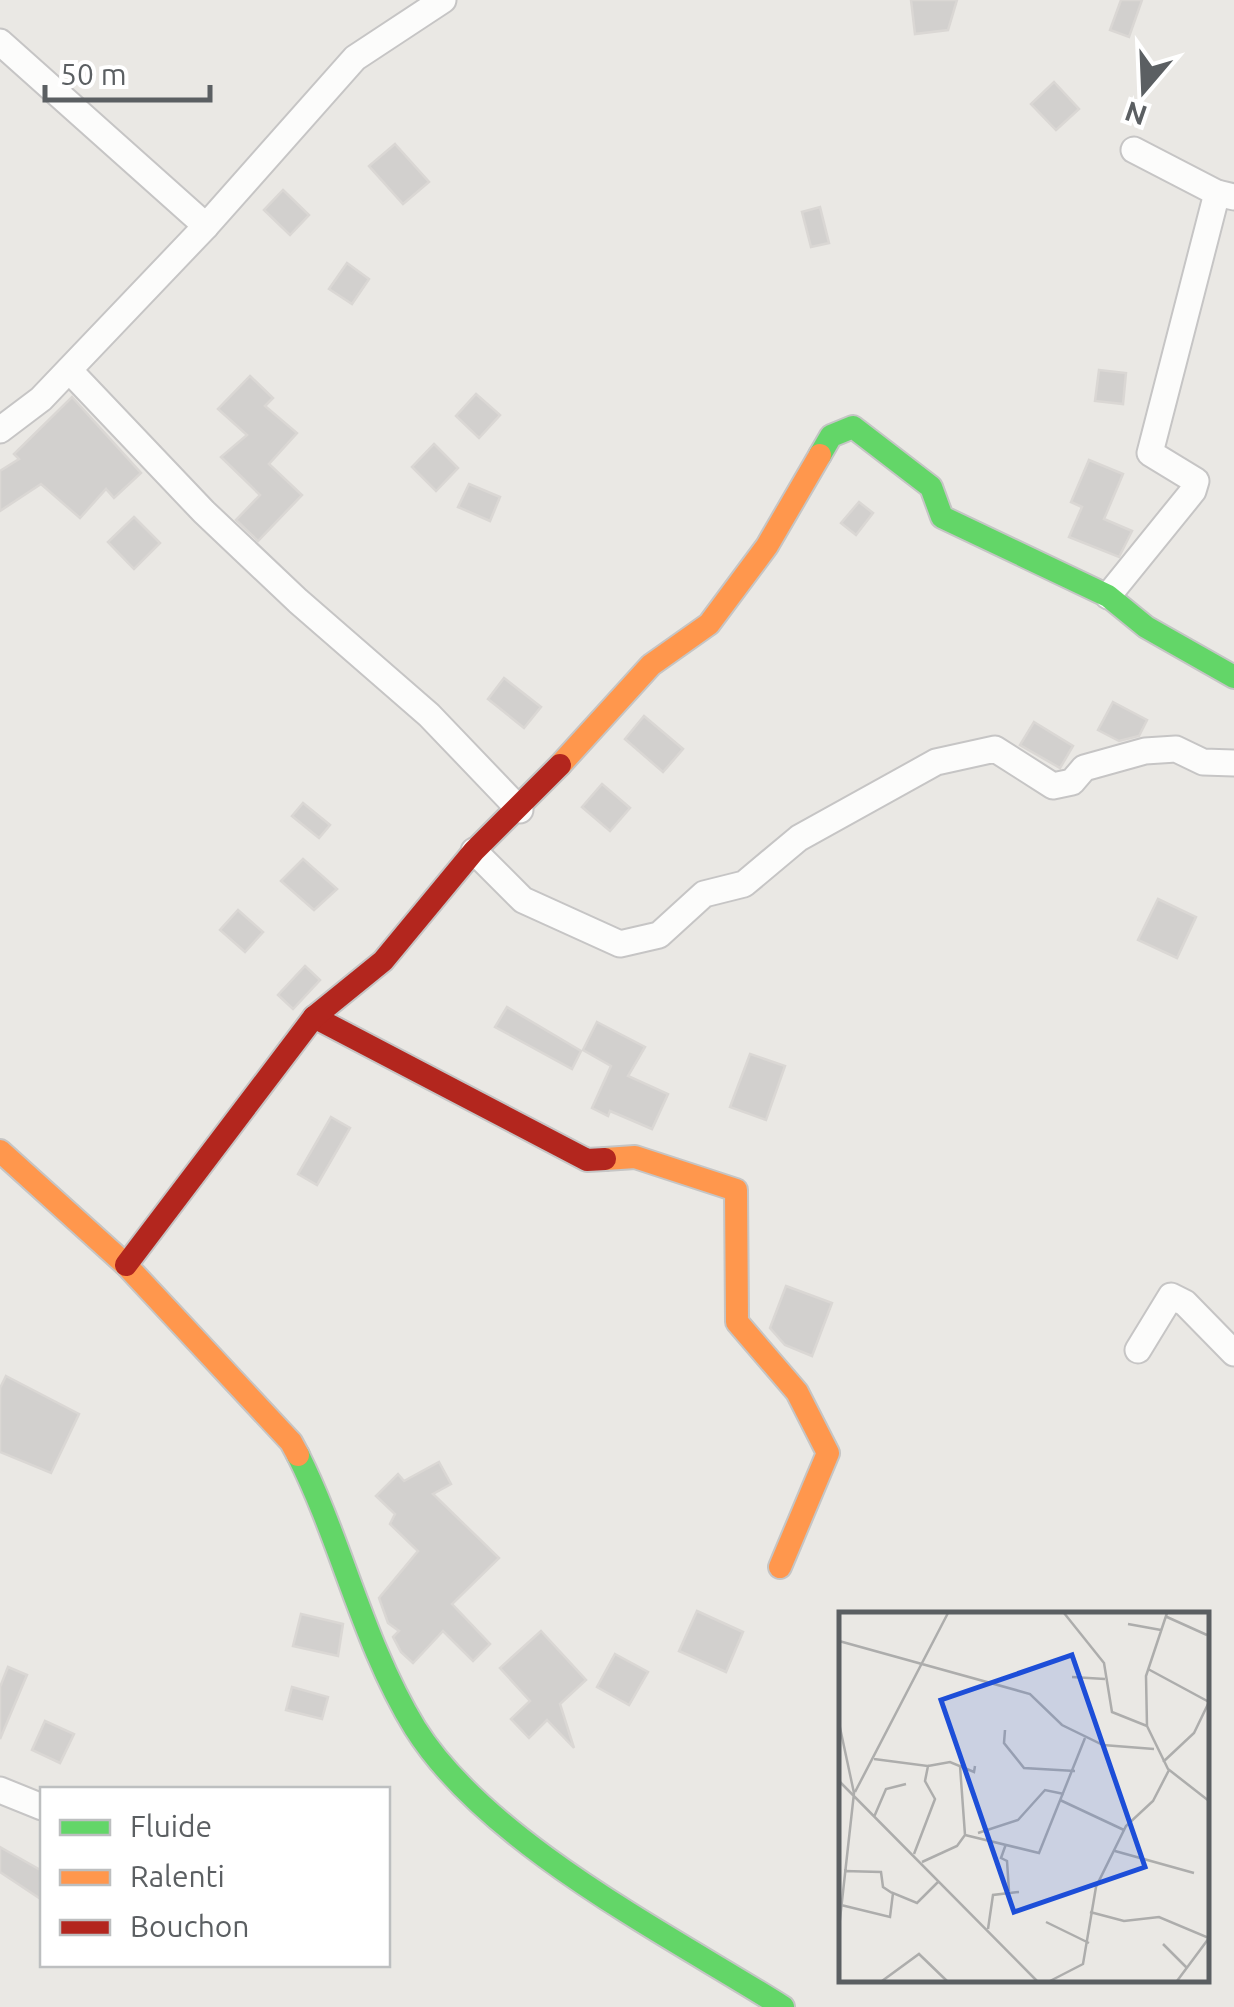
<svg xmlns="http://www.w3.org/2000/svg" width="1234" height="2007" font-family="Ubuntu,sans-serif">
<rect width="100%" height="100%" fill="#eae8e4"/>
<g fill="#d2d0ce" stroke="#dad7d4" stroke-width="2.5">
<polygon points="911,0 957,0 948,30 915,34"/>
<polygon points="1121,0 1142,0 1129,37 1110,30"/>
<polygon points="1054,82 1079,109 1056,130 1031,104"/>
<polygon points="395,144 429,182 403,204 369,166"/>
<polygon points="283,190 309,215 290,235 264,210"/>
<polygon points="820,207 829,243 811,247 802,212"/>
<polygon points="347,263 369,279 352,304 329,289"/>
<polygon points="1099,370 1126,373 1123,404 1095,401"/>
<polygon points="250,376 273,398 265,406 297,433 269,464 302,495 258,541 236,520 260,495 221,457 247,435 218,409"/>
<polygon points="476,394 500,415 479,438 456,416"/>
<polygon points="72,397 141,473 114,498 106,489 80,518 41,484 0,511 0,471 19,459 14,454"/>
<polygon points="434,444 458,468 436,491 412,467"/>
<polygon points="1089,460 1123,474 1104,519 1132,531 1119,557 1069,537 1082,507 1071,502"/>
<polygon points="469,484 500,497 490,521 458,507"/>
<polygon points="859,502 873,513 856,535 841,523"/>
<polygon points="134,517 160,543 134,569 108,542"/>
<polygon points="504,678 541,707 524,728 488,699"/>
<polygon points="1113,702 1147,720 1139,736 1119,741 1098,730"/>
<polygon points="644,716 683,749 663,772 625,739"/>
<polygon points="1034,722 1073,746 1060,768 1020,745"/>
<polygon points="602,784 630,808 610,831 582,807"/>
<polygon points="303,803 330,825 319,838 292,816"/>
<polygon points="303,859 337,889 314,910 281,881"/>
<polygon points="1158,899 1196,917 1177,958 1138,940"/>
<polygon points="238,910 263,932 245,952 220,930"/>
<polygon points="305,966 320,980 293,1009 278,995"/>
<polygon points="507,1007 581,1051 572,1069 495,1027"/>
<polygon points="597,1022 645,1047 628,1076 668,1094 652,1129 610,1111 608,1116 592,1108 611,1066 583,1050"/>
<polygon points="750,1054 785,1066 766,1120 730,1107"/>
<polygon points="331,1117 350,1128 317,1185 298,1174"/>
<polygon points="786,1286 832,1303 812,1356 785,1345 770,1328"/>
<polygon points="6,1376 79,1414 51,1473 0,1452 0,1388"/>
<polygon points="439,1462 451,1484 433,1494 499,1558 452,1604 490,1644 473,1661 443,1631 413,1663 401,1652 393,1637 399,1631 388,1623 379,1598 418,1551 390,1524 395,1514 376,1496 398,1474 404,1481"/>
<polygon points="697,1611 743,1632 726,1672 679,1651"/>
<polygon points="301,1614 343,1624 338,1656 293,1646"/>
<polygon points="541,1631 586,1680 560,1704 574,1748 547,1720 529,1738 511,1719 530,1701 500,1668"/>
<polygon points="615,1654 648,1672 629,1705 597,1687"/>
<polygon points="8,1667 27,1675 0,1739 0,1687"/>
<polygon points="292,1687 328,1697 322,1719 286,1710"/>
<polygon points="45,1721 74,1734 60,1763 32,1750"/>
<polygon points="0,1847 42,1871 42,1900 0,1872"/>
</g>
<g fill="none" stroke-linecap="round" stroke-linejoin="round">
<defs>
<g id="street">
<polyline points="0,42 206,226"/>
<polyline points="1134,150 1217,193 1234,197"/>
<polyline points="69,370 204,512 298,601 429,715 520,810"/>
<polyline points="0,430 41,399 206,226 355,58 443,0"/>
<polyline points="1108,596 1193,491 1196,481 1150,453 1217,193"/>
<polyline points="474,851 523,900 620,944 659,935 704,894 744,884 799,838 936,762 995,749 1053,786 1072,782 1084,768 1145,751 1176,749 1203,762 1234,763"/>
<polyline points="1138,1350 1171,1296 1185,1303 1234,1353"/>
<polyline points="0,1790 42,1807"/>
</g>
<g id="fast">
<polyline points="820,455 831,436 853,427 931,487 942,517 1108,596 1146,627 1234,677"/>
<path d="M298,1455C342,1543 363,1643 415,1728C487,1843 669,1935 783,2007"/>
</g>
<g id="slow">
<polyline points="560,765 651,665 709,624 767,546 820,455"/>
<polyline points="0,1151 126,1265 291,1442 298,1455"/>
<polyline points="605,1159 635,1157 736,1190 737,1322 797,1392 828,1453 780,1567"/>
</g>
<g id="jam">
<polyline points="314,1017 587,1160 605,1159"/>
<polyline points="126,1265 314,1017 383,961 474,851 560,765"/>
</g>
</defs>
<use href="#street" stroke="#c6c5c5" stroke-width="29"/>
<use href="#fast" stroke="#c5c5c5" stroke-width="26"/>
<use href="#slow" stroke="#c5c5c5" stroke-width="26"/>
<use href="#jam" stroke="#c5c5c5" stroke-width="26"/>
<use href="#street" stroke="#fcfcfb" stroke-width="25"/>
<use href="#fast" stroke="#63d668" stroke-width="22"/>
<use href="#slow" stroke="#ff974d" stroke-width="22"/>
<use href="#jam" stroke="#b3261e" stroke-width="22"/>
</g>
<g transform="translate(839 1612)">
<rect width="370" height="370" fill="#eae8e4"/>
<path fill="none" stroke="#adadac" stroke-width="2.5" d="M225,1L265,51L273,100L308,114M328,1L307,64L308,114L329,157L370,189M328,5L368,23M289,12L322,18M0,29L191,82L223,113L264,133L315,137M309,57L370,90L355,121L324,150M233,65L266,67M0,111L15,181L0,316M166,118L165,131L185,156L236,159M35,147L89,154L86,169L96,187L75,242M89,154L111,150L135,160L136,154M0,169L198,369M16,180L109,1M221,188L285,218M35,205L47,177L67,172M139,221L179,208L206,178L225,182M126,223L200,241L246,126M167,232L162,246L168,249L170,279M276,239L355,261M83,250L118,234L126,223L121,154M5,259L42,260L44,275L53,281M2,293L51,305L54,281L78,291L100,269M251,300L285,309L320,305L370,326L338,369M207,310L250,331M149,317L154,283L180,280M324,332L348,356M43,369L80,342L108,369M211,369L244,352L257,275L287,214L314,189L330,158"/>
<path fill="#1d4ed8" fill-opacity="0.15" stroke="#1d4ed8" stroke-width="5" d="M233,43L306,255L175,300L102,88Z"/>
<rect width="370" height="370" fill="none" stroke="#5b5f62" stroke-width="5"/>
</g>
<rect x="40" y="1787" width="350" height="180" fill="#ffffff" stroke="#bdbfc0" stroke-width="2.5"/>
<rect x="60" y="1820" width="50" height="15" fill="#63d668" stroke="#bdbfc0" stroke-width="2.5"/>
<text x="130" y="1837" font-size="30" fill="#5b5f62">Fluide</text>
<rect x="60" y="1870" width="50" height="15" fill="#ff974d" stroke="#bdbfc0" stroke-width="2.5"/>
<text x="130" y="1887" font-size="30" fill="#5b5f62">Ralenti</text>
<rect x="60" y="1920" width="50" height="15" fill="#b3261e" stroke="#bdbfc0" stroke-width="2.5"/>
<text x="130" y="1937" font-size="30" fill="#5b5f62">Bouchon</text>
<g transform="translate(1144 90) rotate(199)" stroke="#ffffff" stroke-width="8" paint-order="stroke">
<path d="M0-8L18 38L0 25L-18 38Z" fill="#5b5f62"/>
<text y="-15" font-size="28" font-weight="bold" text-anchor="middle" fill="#5b5f62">N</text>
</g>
<path d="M45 85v15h165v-15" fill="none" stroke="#5b5f62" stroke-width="5"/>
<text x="60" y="85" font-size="30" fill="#5b5f62" stroke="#ffffff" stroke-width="8" paint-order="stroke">50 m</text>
</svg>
